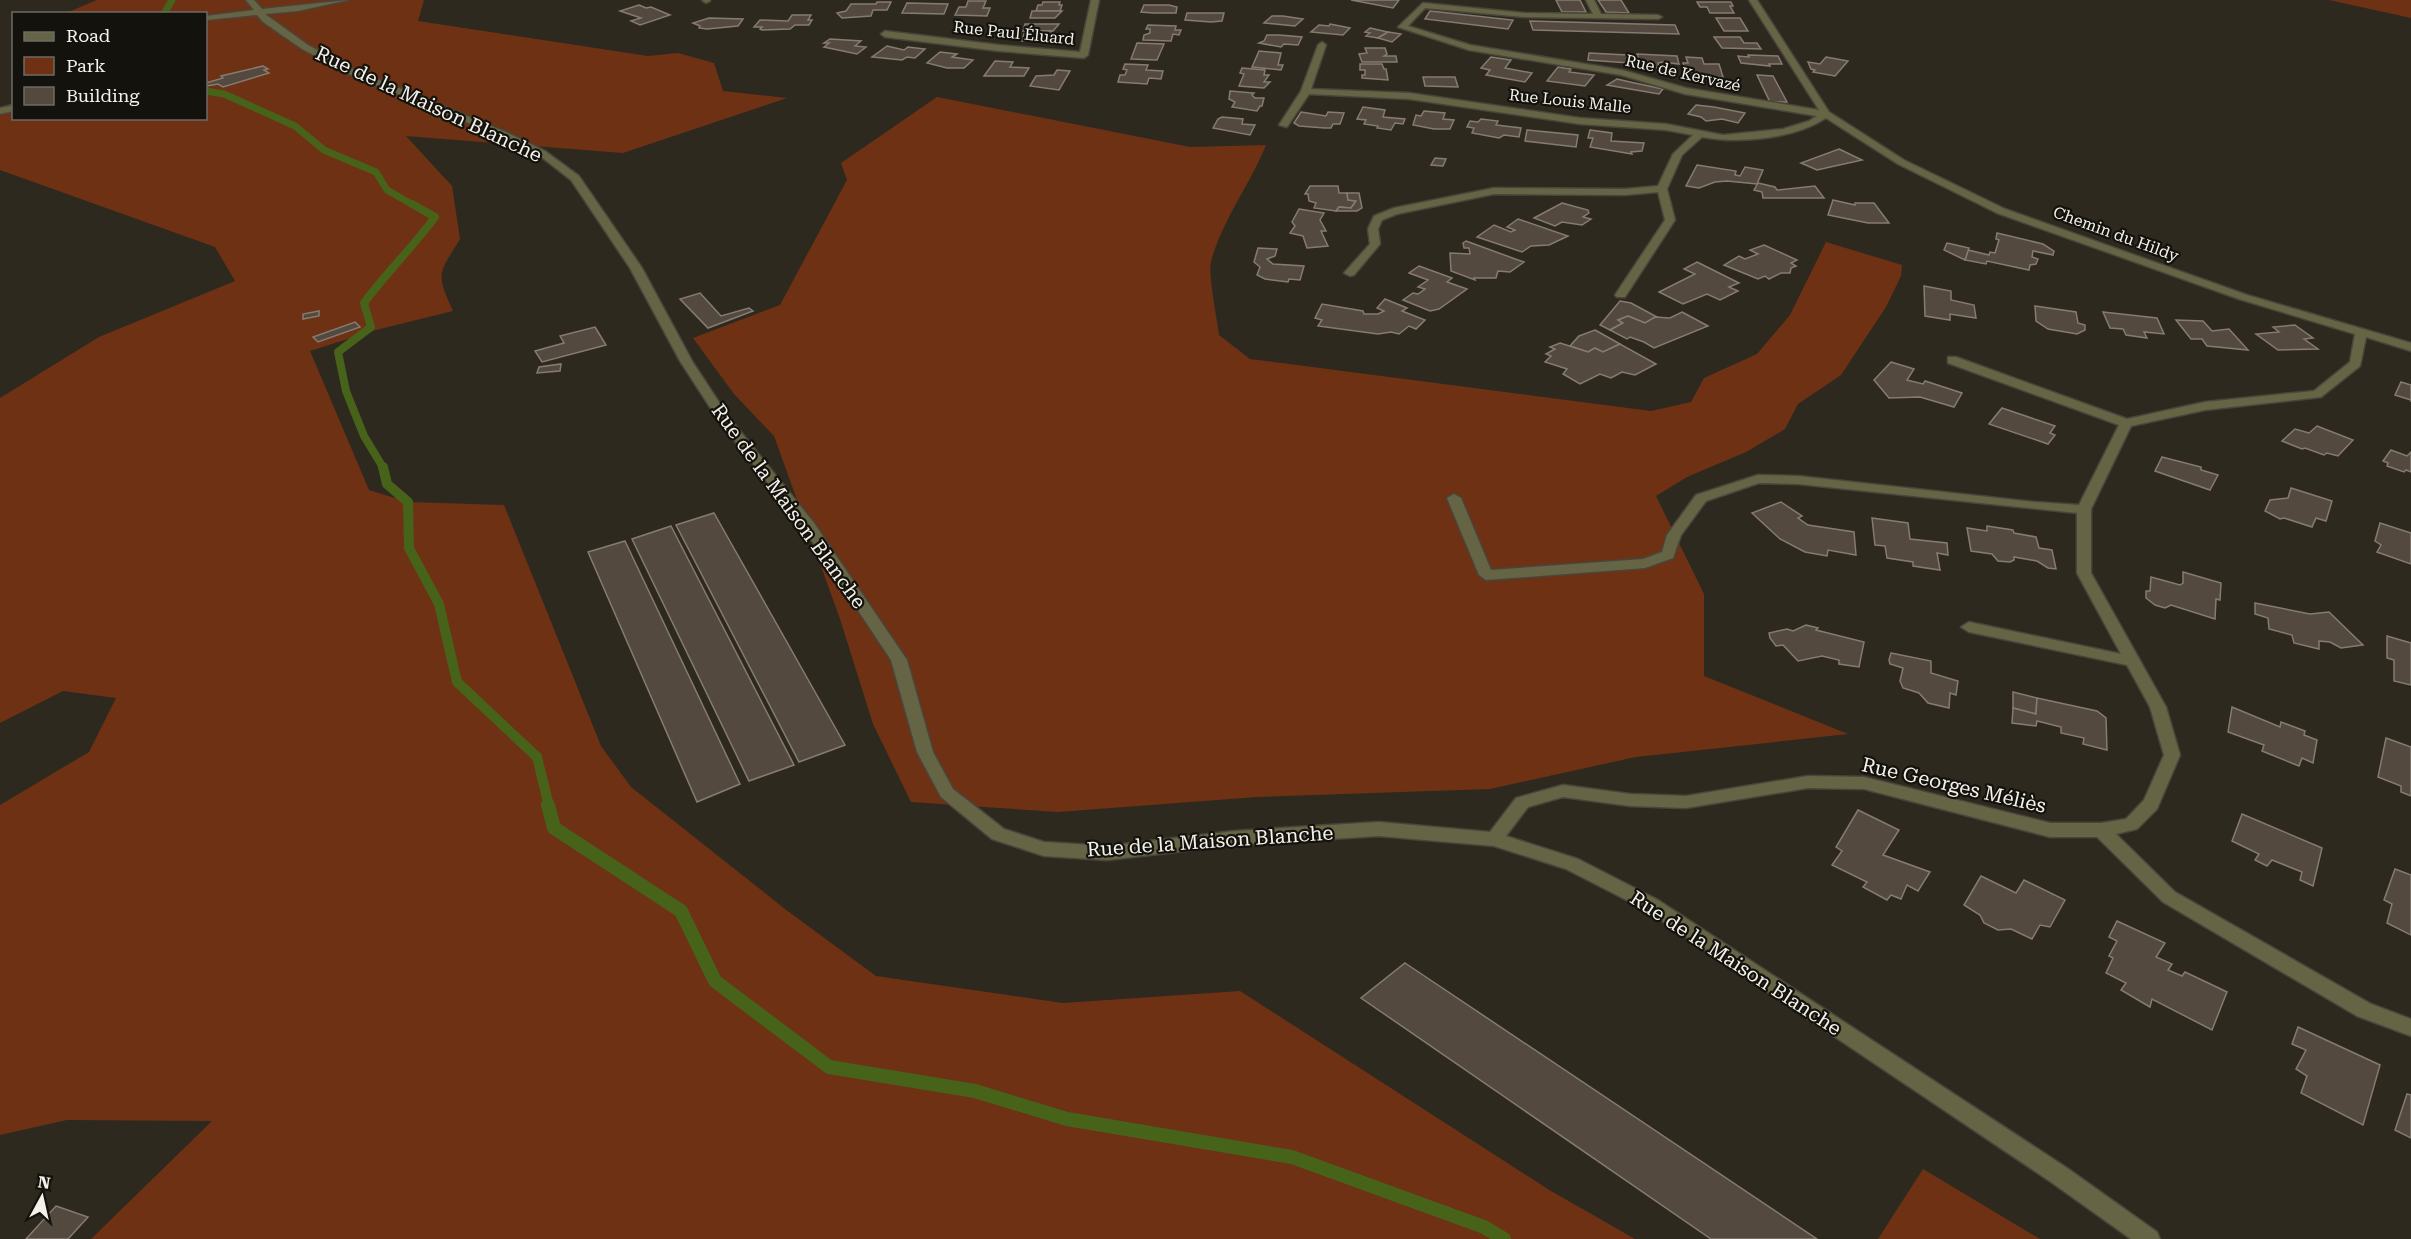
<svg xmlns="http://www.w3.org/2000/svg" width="2411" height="1239" font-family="'Roboto Serif',serif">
<rect width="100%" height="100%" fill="#2e291e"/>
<g fill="#6e3114">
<path d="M97,0H424L418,21L648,56L678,53L714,63L723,91L787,98L623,153L406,136L452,186L460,239C439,274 435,272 453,311L376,330L310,351L369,490L408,502L504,505L601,746L631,787L785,909L876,976L1063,1003L1240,991L1551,1191L1635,1239H91L212,1121L67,1120L0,1135V805L89,752L116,698L63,691L0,723V398L99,337L235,281L215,247L0,170V107L13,103L14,118H206V14L66,13Z"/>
<polygon points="2329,0 2411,0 2411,18"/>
<path d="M937,97L1190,147L1266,145C1250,185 1222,220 1211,262C1208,275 1217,318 1219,335L1250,359L1651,411L1691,402L1704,378L1757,354L1790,315L1826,242L1902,265L1901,276L1886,307L1841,375L1798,404L1785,429L1746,452L1687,477L1656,496L1704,594V676L1848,734L1636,757L1490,789L1257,797L1058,812L911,802L873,724L840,619L774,436L734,394L693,338L780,305L847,180L841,163Z"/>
<polygon points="1923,1169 2040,1239 1878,1239"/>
</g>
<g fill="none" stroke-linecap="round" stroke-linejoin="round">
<g stroke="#476319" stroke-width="7">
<polyline points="164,14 172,0"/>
<polyline points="206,91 224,94 295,126 324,150 376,172 387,190 415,206"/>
</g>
<path stroke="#476319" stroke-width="8" d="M384,469L364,436L346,391L338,352L371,327L364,303C386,273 413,247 435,217L412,204"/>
<polyline stroke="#476319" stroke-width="10" points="383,467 387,484 408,502 409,548 439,604 457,682 537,757 549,806"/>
<polyline stroke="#476319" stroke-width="14" points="548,805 554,828 681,911 715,981 829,1067 975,1091 1067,1119 1292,1157 1484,1227 1504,1239"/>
</g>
<g fill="#53493f" stroke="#867b71" stroke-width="1.5">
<polygon points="1351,0 1399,0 1393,8"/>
<polygon points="1556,0 1580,0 1586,12 1562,12"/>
<polygon points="1598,0 1621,0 1629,13 1606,12"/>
<polygon points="968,1 986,1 983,8 990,8 987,16 955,15 959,7 966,7"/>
<polygon points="877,2 891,2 887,10 873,10 871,16 842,18 837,13 846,11 851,4 876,4"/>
<polygon points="1043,2 1060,2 1059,5 1062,5 1060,11 1036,11 1038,5 1042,5"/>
<polygon points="1697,2 1731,2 1733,6 1730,6 1734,13 1710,13 1707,7 1700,7"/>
<polygon points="907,3 948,4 944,14 902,13"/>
<polygon points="639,5 646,8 651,7 670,15 640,25 631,21 641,18 620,11"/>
<polygon points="1144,5 1169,5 1177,7 1176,13 1153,13 1141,12"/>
<polygon points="1032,11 1062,11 1055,18 1030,18"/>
<polygon points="1430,11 1513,20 1508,29 1425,19"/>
<polygon points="1187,13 1224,13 1222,21 1211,22 1185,20"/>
<polygon points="792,15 811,15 808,20 812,20 809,25 795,25 790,29 762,30 760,29 762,27 754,27 760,20 788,21"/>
<polygon points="1272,16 1283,16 1303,19 1295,26 1264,23"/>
<polygon points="709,18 743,19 738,26 707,29 699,28 700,26 693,23"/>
<polygon points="1716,18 1740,18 1748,31 1724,31"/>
<polygon points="1530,21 1675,25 1679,34 1533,30"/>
<polygon points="1025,24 1059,24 1053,31 1023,31"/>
<polygon points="1330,24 1350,28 1343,35 1311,32 1319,25 1329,26"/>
<polygon points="1148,25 1176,26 1175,30 1181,30 1179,35 1173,34 1171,41 1143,40 1144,35 1150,33 1150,29 1146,29"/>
<polygon points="1370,28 1388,32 1378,38 1366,36 1370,33 1365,32"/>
<polygon points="1031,31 1051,31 1051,41 1022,41 1024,34 1030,34"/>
<polygon points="1388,32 1401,34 1392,42 1378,38"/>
<polygon points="1267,35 1279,35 1302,37 1298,45 1284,44 1281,47 1259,43 1264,41"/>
<polygon points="1714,37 1740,37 1744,43 1757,43 1761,49 1722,48"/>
<polygon points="830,39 861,41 855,46 866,47 857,54 824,47 829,43 824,43"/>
<polygon points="1137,43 1164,44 1157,60 1131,59"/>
<polygon points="887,46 904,50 908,47 925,49 915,58 907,57 902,60 872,57"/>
<polygon points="1365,48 1385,48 1387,54 1384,56 1396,56 1397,62 1362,62 1359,54 1367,53"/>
<polygon points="1259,51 1281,53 1278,65 1283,65 1281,70 1252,67"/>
<polygon points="940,52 957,54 952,57 973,60 964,68 947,68 927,63"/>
<polygon points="1589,53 1627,55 1629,63 1588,60"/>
<polygon points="1637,54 1677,56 1679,64 1663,62 1658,63 1659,68 1644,67 1643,63 1640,63"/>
<polygon points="1748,55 1778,56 1782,64 1769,64 1770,66 1741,63 1738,56 1749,57"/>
<polygon points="1491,57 1511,60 1505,68 1532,73 1525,82 1486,75 1490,70 1481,68"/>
<polygon points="1686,57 1702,58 1704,64 1719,64 1723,77 1706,76 1686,71 1683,63 1688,63"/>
<polygon points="1826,57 1848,61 1835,76 1813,72 1815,70 1811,69 1808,62 1820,64"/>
<polygon points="995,61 1013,62 1010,67 1029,68 1024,76 984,76"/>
<polygon points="1125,64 1148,65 1146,70 1163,71 1161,79 1149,78 1147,84 1118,82 1120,75 1125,75 1127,70 1123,69"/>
<polygon points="1360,64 1382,64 1384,69 1386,69 1388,80 1362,78 1362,75 1365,75 1365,70 1360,70"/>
<polygon points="263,66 268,69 264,70 269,73 223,87 218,84 206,86 206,83 223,78 221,76"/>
<polygon points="1558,67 1571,69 1569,72 1594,75 1585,86 1547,81"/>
<polygon points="1242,68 1265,70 1264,75 1269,75 1264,82 1270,82 1264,88 1239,86 1244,74 1240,73"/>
<polygon points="1057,70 1070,71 1059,90 1030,86 1036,76 1054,75"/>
<polygon points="1757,75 1773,76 1787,102 1770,102"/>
<polygon points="1423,77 1455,77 1458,87 1425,86"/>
<polygon points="1617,79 1630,82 1663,89 1659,94 1607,85"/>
<polygon points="1230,91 1254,93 1252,95 1255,98 1264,98 1262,106 1260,106 1257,111 1232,107 1235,102 1229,99"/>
<polygon points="1696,105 1714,107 1745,113 1738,123 1722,119 1706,121 1701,117 1688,114"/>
<polygon points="1363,107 1385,110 1383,117 1405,119 1403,124 1395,123 1391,130 1377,128 1378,126 1364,124 1366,120 1357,119"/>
<polygon points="1424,111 1445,113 1443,119 1454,120 1450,129 1434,129 1413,125 1416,115 1421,116"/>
<polygon points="1301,112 1326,116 1328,112 1344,113 1340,124 1333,124 1331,128 1325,128 1299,126 1294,123"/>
<polygon points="1222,117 1243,119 1242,124 1255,125 1250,135 1213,128 1218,119"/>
<polygon points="1481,119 1498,121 1496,125 1521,128 1519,137 1504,135 1499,138 1472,133 1474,128 1467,127 1470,121 1478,122"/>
<polygon points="1527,130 1578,135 1576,147 1525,141"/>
<polygon points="1590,130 1612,133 1611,141 1644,143 1642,151 1631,152 1632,154 1590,147 1593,138 1588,138"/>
<polygon points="1839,149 1862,160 1817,170 1801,163"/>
<polygon points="1435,158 1446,159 1443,166 1431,165"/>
<polygon points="1697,165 1736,171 1735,175 1740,176 1745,167 1763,170 1757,184 1727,181 1715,182 1699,188 1686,186"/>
<polygon points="1758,183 1775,187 1777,190 1815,186 1824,198 1763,198 1762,192 1754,190"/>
<polygon points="1310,186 1338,186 1339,193 1347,193 1348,200 1356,201 1351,208 1339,207 1336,211 1314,208 1316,203 1309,201 1308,194 1305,194"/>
<polygon points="1347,193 1359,193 1362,208 1357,211 1336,211 1339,207 1351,208 1356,201 1348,200"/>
<polygon points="1833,200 1855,205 1855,203 1874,203 1889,223 1868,223 1828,215"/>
<polygon points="1562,203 1588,210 1589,213 1583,217 1591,219 1582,225 1562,222 1555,226 1534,218"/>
<polygon points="1299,209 1324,213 1320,220 1326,231 1321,231 1328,246 1307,248 1303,236 1290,233 1295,226 1292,222"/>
<polygon points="1518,219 1568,236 1549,245 1531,246 1522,252 1477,237 1494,225 1511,232 1515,230 1507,227"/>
<polygon points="1997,233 2043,244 2054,251 2053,255 2033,251 2032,257 2038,259 2036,264 2030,265 2029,270 1987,261 1986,264 1965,260 1968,250 1989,255 1990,252 1995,253 1999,240 1996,239"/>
<polygon points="1466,241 1518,260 1524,262 1510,272 1498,271 1496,278 1474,278 1475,280 1451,271 1450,253 1470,254 1469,248 1464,248 1463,243"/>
<polygon points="1947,243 1969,248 1965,260 1944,250"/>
<polygon points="1764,245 1797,260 1791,263 1796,266 1791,268 1790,273 1781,273 1769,279 1765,276 1758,279 1724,265 1739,256 1745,259 1758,254 1750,250"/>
<polygon points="1258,248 1277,249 1275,256 1267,259 1273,264 1304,266 1300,280 1289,279 1288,282 1265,279 1257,275 1260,267 1254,262"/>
<polygon points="1697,262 1739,283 1729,287 1738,291 1720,300 1707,294 1683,304 1659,292 1695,274 1684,269"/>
<polygon points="1419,266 1452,278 1447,282 1467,289 1439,309 1430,311 1403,300 1413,293 1418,294 1425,289 1418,287 1428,280 1409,273"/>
<polygon points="1924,286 1951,291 1951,300 1974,305 1976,318 1950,314 1950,320 1925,316"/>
<polygon points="700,293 721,316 749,308 753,311 708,328 680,299"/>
<polygon points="1385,299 1407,308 1402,311 1425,320 1416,329 1409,326 1399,334 1391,332 1378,334 1318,326 1322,320 1315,318 1322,304 1363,311 1364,314 1378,314 1384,311 1377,308"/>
<polygon points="1620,301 1631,303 1657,317 1645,323 1628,316 1618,320 1623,323 1610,330 1600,325"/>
<polygon points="2035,306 2076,312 2078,323 2085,325 2085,330 2077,334 2048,329 2036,321"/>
<polygon points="319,311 319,316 303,319 303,314"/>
<polygon points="1682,312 1708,326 1654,348 1644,342 1630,337 1627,339 1610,330 1623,323 1618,320 1628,316 1645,323 1655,317 1670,318"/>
<polygon points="2103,312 2157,318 2164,334 2144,332 2147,338 2126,335 2123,329 2110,328"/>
<polygon points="2176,320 2203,321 2212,331 2229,329 2248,350 2207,346 2202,339 2191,339"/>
<polygon points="355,322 360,327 318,342 313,337"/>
<polygon points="2295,325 2313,338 2304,339 2318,349 2278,350 2256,334 2279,332 2273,327"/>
<polygon points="595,327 606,345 542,362 535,351 564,343 560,336"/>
<polygon points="1595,330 1620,344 1603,352 1595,348 1588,352 1570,346 1579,336"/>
<polygon points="1560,343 1588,352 1595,348 1603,352 1620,344 1656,364 1635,375 1622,372 1611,378 1600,374 1580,384 1563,374 1567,369 1545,362 1551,356 1546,354 1555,349 1550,347"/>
<polygon points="1891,362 1914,369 1907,380 1923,384 1925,381 1962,393 1954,407 1920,397 1889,398 1874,380"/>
<polygon points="561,364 560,371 537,373 539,367"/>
<polygon points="2401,382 2411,385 2411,402 2411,400 2395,395"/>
<polygon points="2002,408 2055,426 2050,433 2055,435 2048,444 1989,424"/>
<polygon points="2317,426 2353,440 2338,456 2327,453 2324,455 2305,448 2302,449 2282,441 2295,429 2309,433"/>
<polygon points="2391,450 2407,456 2411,452 2411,472 2406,470 2404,472 2387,466 2388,463 2383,461"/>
<polygon points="2162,457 2201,467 2201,470 2218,475 2210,490 2155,471"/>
<polygon points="2291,488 2332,501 2326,521 2316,518 2312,527 2284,518 2280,519 2265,511 2270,500 2288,498"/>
<polygon points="1781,502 1802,516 1798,518 1808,525 1854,532 1856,555 1828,550 1827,556 1805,552 1780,539 1752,513"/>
<polygon points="714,513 845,745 799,762 676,525"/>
<polygon points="1872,518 1908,523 1910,539 1947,543 1948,555 1937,553 1940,570 1913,566 1913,562 1887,558 1885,546 1875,545"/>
<polygon points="2380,523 2411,533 2411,564 2377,552 2381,545 2375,541"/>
<polygon points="671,526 794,765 749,781 632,539"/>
<polygon points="1987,526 2013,530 2014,533 2036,537 2039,548 2052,550 2056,569 2048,568 2037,561 2014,557 2014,560 2010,562 1998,561 1992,554 1971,551 1967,528 1987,531"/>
<polygon points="625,541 740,784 697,802 588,552"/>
<polygon points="2183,572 2221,583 2220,600 2216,599 2215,619 2171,605 2165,608 2155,605 2146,598 2146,591 2150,591 2151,577 2180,585 2183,583"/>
<polygon points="2255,603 2310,614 2329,612 2363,645 2341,648 2330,642 2319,641 2319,649 2294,643 2292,635 2269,629 2268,618 2255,614"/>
<polygon points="1806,625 1818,628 1816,630 1864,642 1859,667 1839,664 1839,660 1822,656 1798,661 1783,645 1776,646 1770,638 1769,633 1787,629 1793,631"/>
<polygon points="2387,636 2411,643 2411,685 2394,681 2394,660 2387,658"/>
<polygon points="1891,653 1931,661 1931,673 1958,681 1956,695 1950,693 1949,708 1928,703 1919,693 1903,688 1900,681 1903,668 1890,664 1889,660"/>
<polygon points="2013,692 2037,698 2036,714 2013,708"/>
<polygon points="2037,698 2097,711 2106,718 2107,750 2083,744 2084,738 2061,733 2061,727 2037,721 2036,726 2012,723 2013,708 2036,714"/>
<polygon points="2232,707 2280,727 2281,722 2305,731 2304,735 2317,740 2313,763 2302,758 2299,766 2262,751 2264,745 2228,732"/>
<polygon points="2386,738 2411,747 2411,796 2401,792 2401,786 2378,777"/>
<polygon points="1858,810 1899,830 1883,855 1930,872 1918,891 1907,885 1901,899 1891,895 1887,900 1863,887 1867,882 1832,865 1842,851 1836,847"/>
<polygon points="2242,814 2322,848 2313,886 2300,880 2302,872 2272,860 2267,866 2255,860 2259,854 2232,841"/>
<polygon points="2395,869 2411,875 2411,935 2387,923 2392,904 2384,900"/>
<polygon points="1981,876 2016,893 2024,880 2065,900 2050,927 2040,925 2032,939 2011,929 1998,930 1984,923 1980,915 1964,905"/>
<polygon points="2117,921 2165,943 2156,957 2172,964 2168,970 2182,976 2185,972 2227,992 2212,1030 2152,999 2150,1007 2121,990 2126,983 2106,973 2113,958 2109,956 2117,941 2109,937"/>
<polygon points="1405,963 1817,1239 1711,1239 1361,998"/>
<polygon points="2298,1027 2380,1065 2363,1125 2301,1093 2307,1076 2296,1069 2306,1050 2292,1044"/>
<polygon points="2407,1094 2411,1095 2411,1138 2395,1130"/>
<polygon points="56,1206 88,1217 68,1239 26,1239"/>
</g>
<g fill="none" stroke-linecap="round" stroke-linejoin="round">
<defs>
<g id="minor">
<path d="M246,0H254L262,9L348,0L298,11L265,14L308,45L355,70L506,132L545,151L579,176L642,268L692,361L728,416L814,523L907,660L933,752L953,789L1004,829L1044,842L1107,846L1235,831L1379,822L1490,832L1516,798L1563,785L1630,794L1686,796L1808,776L1864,777L2050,823H2101L2126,819L2144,800L2164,755L2150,707L2127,665L1969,632L1961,627L1969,622L2121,654L2077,573V513L1798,484L1759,483L1706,501L1681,535L1673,558L1645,568L1486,580L1479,575L1447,498L1454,494L1461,498L1491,570L1643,559L1662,552L1667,535L1696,495L1758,475L1798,476L2035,502L2079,505L2119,425L1948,363V357H1956L2127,419L2205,402L2314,391L2350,362L2355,334L2239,299L1997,213L1898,164L1826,118C1794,139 1739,144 1702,137L1682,155L1667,189L1675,220L1625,297H1617L1615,295L1665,220L1658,192L1625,195L1494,194L1397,214L1382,220L1378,229L1380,244L1354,275L1350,276L1344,273L1370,244L1368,229L1374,216L1394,208L1494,188L1625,189L1658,186L1673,154L1693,135L1666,130L1580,124L1409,99L1309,94L1287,127L1279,125L1301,91L1318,45L1322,42L1326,45L1311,89L1409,93L1580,118L1666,124L1723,135L1783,129L1809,121L1817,116L1685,94L1621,75L1469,50L1398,27L1423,3L1524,13L1593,14L1586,0H1594L1601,14L1658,15L1662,17L1658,19L1524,17L1425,8L1408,26L1470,45L1622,70L1686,88L1819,110L1749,0H1757L1829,112L1904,160L2005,209L2247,295L2411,343V351L2366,337L2360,366L2321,397L2205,410L2131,426L2091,509V573L2166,707L2180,755L2157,809L2137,829L2116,834L2175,892L2371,1004L2411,1019V1036L2357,1016L2163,902L2097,837H2050L1864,789L1808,788L1686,808L1630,806L1563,797L1528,807L1506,836L1578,859L1658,900L2067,1168L2157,1232L2160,1239H2131L2051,1182L1646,910L1566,869L1494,846L1379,836L1235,845L1107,860L1044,856L992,839L941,797L917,752L891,660L804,529L717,418L680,361L630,268L571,180L539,155L500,136L349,74L302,49L263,22L257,15L206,20V16L254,10Z"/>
<polygon points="702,0 710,0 710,1 706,3"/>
<polygon points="1091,0 1099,0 1088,55 1084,58 999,51 885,37 881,34 885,31 999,45 1080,52"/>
<polygon points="14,105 14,111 0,114 0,108"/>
</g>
</defs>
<use href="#minor" stroke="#4a453b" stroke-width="3"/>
<use href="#minor" fill="#656445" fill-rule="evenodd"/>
</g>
<g text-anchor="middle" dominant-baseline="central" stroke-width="4.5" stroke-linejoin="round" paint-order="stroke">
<g font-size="16" fill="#f4f1ea" stroke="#14120d">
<text transform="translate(1014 33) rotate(6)">Rue Paul Éluard</text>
<text transform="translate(1683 73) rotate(13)">Rue de Kervazé</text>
<text transform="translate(1570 101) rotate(6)">Rue Louis Malle</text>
<text transform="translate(2116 234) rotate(20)">Chemin du Hildy</text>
</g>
<g font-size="20" fill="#f4f1ea" stroke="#14120d">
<text transform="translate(429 104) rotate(25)">Rue de la Maison Blanche</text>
<text transform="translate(789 506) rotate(54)">Rue de la Maison Blanche</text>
<text transform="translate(1954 785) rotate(13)">Rue Georges Méliès</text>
<text transform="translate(1210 841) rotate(-4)">Rue de la Maison Blanche</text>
<text transform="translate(1736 963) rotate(33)">Rue de la Maison Blanche</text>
</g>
</g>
<rect x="12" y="12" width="195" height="108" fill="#14120d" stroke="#6e6b65" stroke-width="1.5"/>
<rect x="24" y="32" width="30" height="9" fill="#656445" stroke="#6e6b65" stroke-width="1.5"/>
<text x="66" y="42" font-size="18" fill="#f4f1ea">Road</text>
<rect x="24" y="57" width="30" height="18" fill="#6e3114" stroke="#6e6b65" stroke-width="1.5"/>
<text x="66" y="72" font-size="18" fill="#f4f1ea">Park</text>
<rect x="24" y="87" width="30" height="18" fill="#53493f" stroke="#6e6b65" stroke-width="1.5"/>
<text x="66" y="102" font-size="18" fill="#f4f1ea">Building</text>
<g transform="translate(42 1197) rotate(8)" stroke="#14120d" stroke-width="4.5" paint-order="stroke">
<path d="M0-4.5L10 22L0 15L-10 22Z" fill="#f4f1ea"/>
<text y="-9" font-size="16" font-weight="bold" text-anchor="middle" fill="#f4f1ea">N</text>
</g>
</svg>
